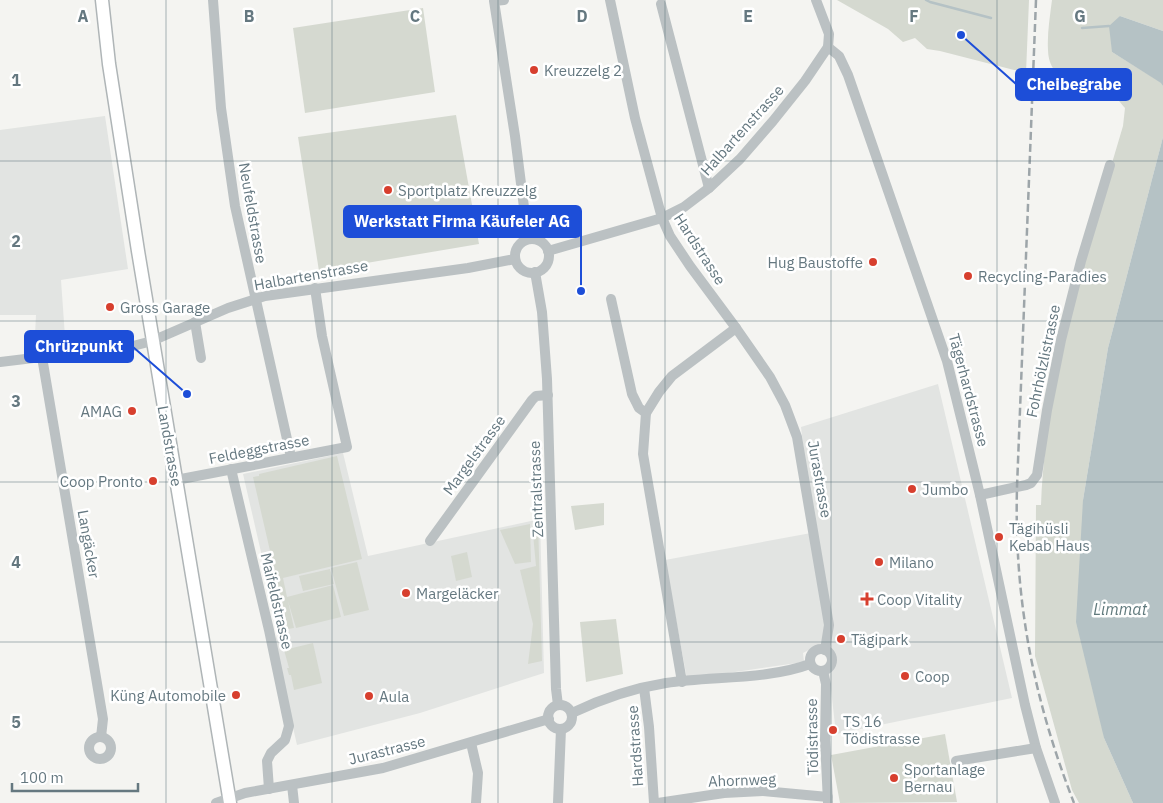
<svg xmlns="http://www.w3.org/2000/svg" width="1163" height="803" font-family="'IBM Plex Sans',sans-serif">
<rect width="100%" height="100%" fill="#f4f4f1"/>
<g fill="#e2e4e2">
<polygon points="105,116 128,269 61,280 66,351 34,355 36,315 0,315 0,130"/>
<polygon points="938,384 1012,698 836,734 825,635 822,643 803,653 804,662 687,679 665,560 811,533 817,565 801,427"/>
<polygon points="343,453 368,556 540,519 544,673 420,713 297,745 274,644 279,630 243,474"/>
</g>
<g fill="#d5d9d0">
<polygon points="837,0 1029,0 1026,73 940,51 927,49 915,38 903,42 888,29"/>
<path d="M1052,0H1163V31L1120,16L1112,52L1162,83L1163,86V137L1108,348L1083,500L1104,738L1133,803H1079L1072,790L1035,656L1036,505H1041C1046,379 1087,247 1123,126L1125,108C1119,101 1114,94 1105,90C1082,79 1049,85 1048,50C1047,34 1050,16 1052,0Z"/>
<polygon points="423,8 435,92 305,113 293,28"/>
<polygon points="456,115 479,244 319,271 298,137"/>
<polygon points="337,456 362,559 283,578 287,597 333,585 341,617 296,628 288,601 294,628 288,629 253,477 259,476 259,474"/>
<polygon points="604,503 604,525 575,530 571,506"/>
<polygon points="538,521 542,661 528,664 533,624 520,570 536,566 532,523"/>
<polygon points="530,524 531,562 515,564 500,530"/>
<polygon points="467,552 472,577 456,581 451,556"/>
<polygon points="357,562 369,610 344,616 331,568"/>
<polygon points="330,569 334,584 303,591 299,576"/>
<polygon points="616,619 623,674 586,682 580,622"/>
<polygon points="313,643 322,683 294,690 291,675 289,675 287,668 289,668 284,650"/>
<polygon points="945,734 957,802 840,803 831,755"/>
</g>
<g fill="#b5c2c5">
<polygon points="1120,16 1163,31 1163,86 1161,83 1112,52 1109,26"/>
<polygon points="1163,137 1163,803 1133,803 1104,738 1076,622 1083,500 1108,348"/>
</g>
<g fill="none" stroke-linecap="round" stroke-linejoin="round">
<g stroke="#b5c2c5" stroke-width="2.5">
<polyline points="926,0 930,2 991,18"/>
<polyline points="1082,28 1109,26"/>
</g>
<defs>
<polyline id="major" points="102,0 109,64 138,251 230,803"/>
</defs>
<use href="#major" stroke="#afb5b7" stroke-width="15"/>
<g stroke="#bbc1c3" stroke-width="10">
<polyline points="213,0 221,108 235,206 291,457"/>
<polyline points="504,0 494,1 515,136 528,239"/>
<polyline points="610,0 635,118 662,218 670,236 690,266 736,328 672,376 659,392 646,413 643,454 682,682"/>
<polyline points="661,4 709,188"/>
<polyline points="828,47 839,56 848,75 947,361 980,495 1025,705 1036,748 1055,803"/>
<circle cx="532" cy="256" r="17"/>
<polyline points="548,251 662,218 684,207 709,188 740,159 773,121 805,81 828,47 829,34 816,0"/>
<polyline points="535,272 542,312 547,379 556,689 558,705"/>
<polyline points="611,299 632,394 639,408 646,413"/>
<polyline points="195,322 201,358"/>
<polyline points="736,328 770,377 785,405 797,437 829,625 825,650"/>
<polyline points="42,357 103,719 101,737"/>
<polyline points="0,362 133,346 152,341 228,308 265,296 468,268 515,259"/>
<polyline points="231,469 269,630 289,726 285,740 271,753 267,761 269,789"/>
<polyline points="176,480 347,447 322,336 315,288"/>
<polyline points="980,495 1026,485 1031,483 1037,475 1047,410 1061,340 1081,261 1110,165"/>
<polyline points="430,541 532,400 536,396 548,395"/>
<circle cx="821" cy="660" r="11"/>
<polyline points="823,671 826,684 825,740 828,802"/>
<polyline points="644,688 649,727 654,803"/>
<circle cx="560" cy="717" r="12"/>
<path d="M572,713C601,699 634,688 666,683C712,676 767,680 810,664"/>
<circle cx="100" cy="748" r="11"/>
<polyline points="471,743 478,773 476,803"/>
<polyline points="956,761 1036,748"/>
<polyline points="292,785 294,803"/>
<polyline points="216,803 245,793 383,768 549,719"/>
<polyline points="558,803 561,729"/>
<polyline points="658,803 724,793 763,791 828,797"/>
</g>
<use href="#major" stroke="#fff" stroke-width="12"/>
<path stroke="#9da5a9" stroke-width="2.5" stroke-dasharray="8 4" stroke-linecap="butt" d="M1036,0L1017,487C1014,599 1033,698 1074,803"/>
</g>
<path fill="none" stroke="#657880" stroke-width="1" stroke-opacity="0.55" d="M166,0V803M332,0V803M498,0V803M665,0V803M831,0V803M997,0V803M0,161H1163M0,321H1163M0,482H1163M0,642H1163"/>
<g fill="#d73f2e" stroke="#fff" stroke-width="2">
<circle cx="534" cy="70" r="5"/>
<circle cx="388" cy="190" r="5"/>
<circle cx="873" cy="262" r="5"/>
<circle cx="968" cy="276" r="5"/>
<circle cx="110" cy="307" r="5"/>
<circle cx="132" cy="411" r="5"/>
<circle cx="153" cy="481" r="5"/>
<circle cx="912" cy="489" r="5"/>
<circle cx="999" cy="537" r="5"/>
<circle cx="879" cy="562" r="5"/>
<circle cx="406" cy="593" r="5"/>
<path d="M864.5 591.5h5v5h5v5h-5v5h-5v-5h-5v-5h5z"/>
<circle cx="841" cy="639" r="5"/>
<circle cx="905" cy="676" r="5"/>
<circle cx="236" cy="695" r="5"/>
<circle cx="369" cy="696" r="5"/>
<circle cx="833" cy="730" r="5"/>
<circle cx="894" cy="778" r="5"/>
</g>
<g text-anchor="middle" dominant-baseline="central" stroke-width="5" stroke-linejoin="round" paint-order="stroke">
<g font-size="15" fill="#657880" stroke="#fff" text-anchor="start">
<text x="544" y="70">Kreuzzelg 2</text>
<text x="398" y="190">Sportplatz Kreuzzelg</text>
<text x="863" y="262" text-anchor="end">Hug Baustoffe</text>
<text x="978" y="276">Recycling-Paradies</text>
<text x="120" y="307">Gross Garage</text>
<text x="122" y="411" text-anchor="end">AMAG</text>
<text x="143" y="481" text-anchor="end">Coop Pronto</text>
<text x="922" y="489">Jumbo</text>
<text x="1009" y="528">Tägihüsli<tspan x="1009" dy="17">Kebab Haus</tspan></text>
<text x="889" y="562">Milano</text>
<text x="416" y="593">Margeläcker</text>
<text x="877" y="599">Coop Vitality</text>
<text x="851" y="639">Tägipark</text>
<text x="915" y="676">Coop</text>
<text x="226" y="695" text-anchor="end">Küng Automobile</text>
<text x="379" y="696">Aula</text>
<text x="843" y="721">TS 16<tspan x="843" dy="17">Tödistrasse</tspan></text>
<text x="904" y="769">Sportanlage<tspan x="904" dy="17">Bernau</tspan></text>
</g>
<g font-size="15" fill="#657880" stroke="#fff">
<text transform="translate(742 130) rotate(-48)">Halbartenstrasse</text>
<text transform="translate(253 213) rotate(80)">Neufeldstrasse</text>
<text transform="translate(700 249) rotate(57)">Hardstrasse</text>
<text transform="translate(311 275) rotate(-10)">Halbartenstrasse</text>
<text transform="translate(1043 361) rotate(-78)">Fohrhölzlistrasse</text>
<text transform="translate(969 390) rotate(75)">Tägerhardstrasse</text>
<text transform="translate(170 446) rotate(80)">Landstrasse</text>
<text transform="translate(259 449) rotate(-11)">Feldeggstrasse</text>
<text transform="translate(474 455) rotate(-54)">Margelstrasse</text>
<text transform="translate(820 479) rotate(80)">Jurastrasse</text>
<text transform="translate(536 489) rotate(-92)">Zentralstrasse</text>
<text transform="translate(89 544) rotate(80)">Langäcker</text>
<text transform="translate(277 601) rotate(77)">Maifeldstrasse</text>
<text transform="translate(812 737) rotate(-91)">Tödistrasse</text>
<text transform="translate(635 746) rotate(-94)">Hardstrasse</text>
<text transform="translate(387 750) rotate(-14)">Jurastrasse</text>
<text transform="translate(742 780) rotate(-2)">Ahornweg</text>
</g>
<g font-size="16" font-style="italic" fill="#617a7d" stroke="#fff">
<text x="1120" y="609">Limmat</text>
</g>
</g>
<g font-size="16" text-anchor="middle" font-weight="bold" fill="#657880" stroke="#fff" stroke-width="5" stroke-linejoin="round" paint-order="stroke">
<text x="83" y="22">A</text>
<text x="249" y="22">B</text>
<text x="415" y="22">C</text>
<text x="582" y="22">D</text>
<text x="748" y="22">E</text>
<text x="914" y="22">F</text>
<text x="1080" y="22">G</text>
<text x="16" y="86">1</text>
<text x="16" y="247">2</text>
<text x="16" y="407">3</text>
<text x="16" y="568">4</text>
<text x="16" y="728">5</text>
</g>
<path fill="none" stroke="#1d4ed8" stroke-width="2" d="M961 35L1016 84M581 291L581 221M187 394L133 347"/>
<g fill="#1d4ed8" stroke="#fff" stroke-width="2">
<circle cx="961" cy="35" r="5"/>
<circle cx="581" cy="291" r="5"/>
<circle cx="187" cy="394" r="5"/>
</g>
<g fill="#1d4ed8" stroke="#1d4ed8" stroke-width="2">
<rect x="1016" y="69" width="115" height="31" rx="5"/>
<rect x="344" y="206" width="237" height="31" rx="5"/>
<rect x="25" y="331" width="108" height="31" rx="5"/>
</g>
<g font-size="16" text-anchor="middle" font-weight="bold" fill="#fff">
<text x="1074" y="90">Cheibegrabe</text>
<text x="462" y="227">Werkstatt Firma Käufeler AG</text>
<text x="79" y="352">Chrüzpunkt</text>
</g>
<path d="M12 783v8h126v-8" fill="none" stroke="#657880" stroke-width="2.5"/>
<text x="20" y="783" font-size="15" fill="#657880" stroke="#ffffff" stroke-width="4" paint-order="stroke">100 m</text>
</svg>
